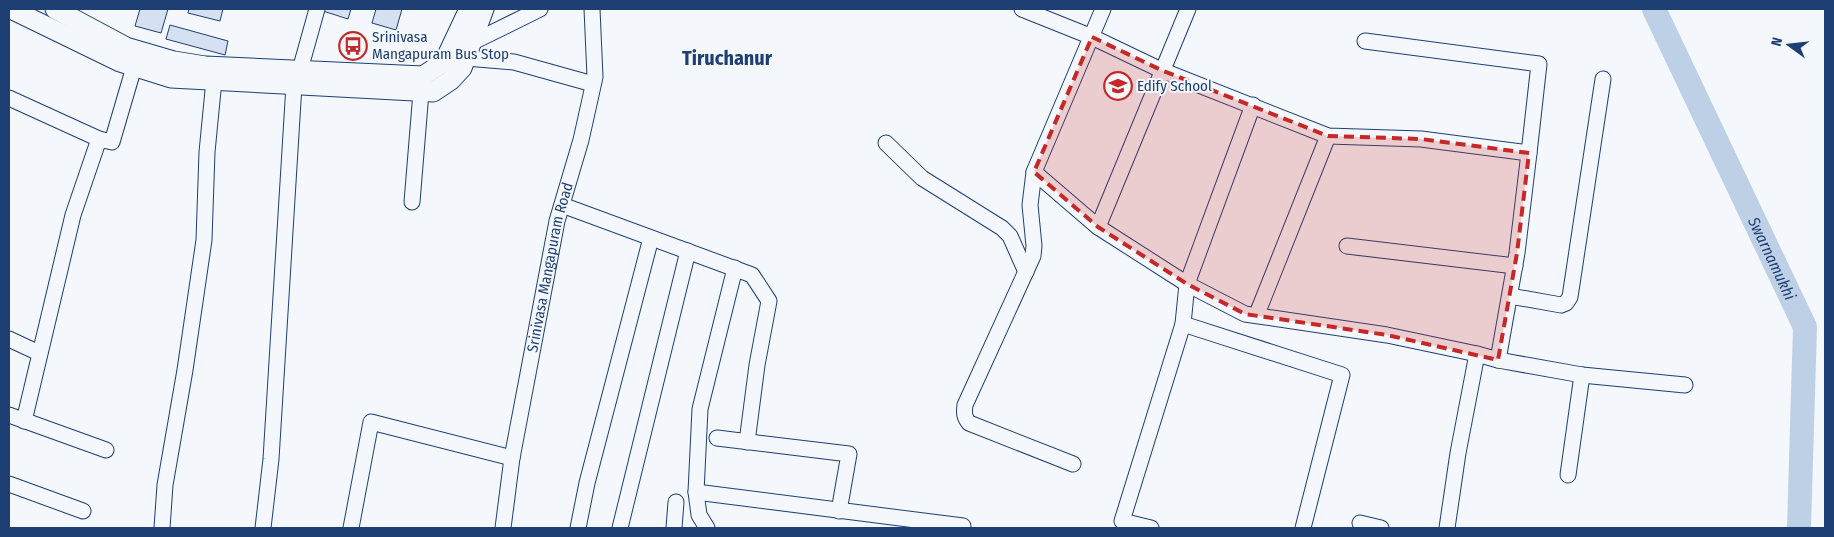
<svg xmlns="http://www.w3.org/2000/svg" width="1834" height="537" font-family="'Fira Sans Condensed',sans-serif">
<rect width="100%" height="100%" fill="#f4f7fb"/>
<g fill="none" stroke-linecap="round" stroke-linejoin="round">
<path stroke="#bed0e5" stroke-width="24" id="s1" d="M1654,9L1805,327L1799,528"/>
</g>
<g fill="#d5e0f0" stroke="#1d3f73">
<polygon points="140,9 168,9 161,33 135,26"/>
<polygon points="189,9 223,9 220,21 188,13"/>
<polygon points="324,9 351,9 348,19 323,11"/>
<polygon points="376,9 402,9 396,30 372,23"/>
<polygon points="170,25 228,41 225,55 166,39"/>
</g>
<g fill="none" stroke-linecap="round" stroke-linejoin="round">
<defs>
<g id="minor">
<polyline points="1022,9 1092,37 1161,70 1328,136 1421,139 1529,153 1539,64 1365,41"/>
<polyline points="471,43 540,9"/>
<polyline points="466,58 514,62 593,84"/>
<polyline points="300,70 317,9"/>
<polyline points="9,98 99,139"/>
<polyline points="1253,105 1187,284 1183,324 1342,375 1303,528"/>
<polyline points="886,143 922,178 1002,228 1010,236 1026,272"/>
<polyline points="1034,172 1098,227 1187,284 1245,314 1387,335 1477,354"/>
<polyline points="412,202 421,92"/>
<polyline points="562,205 752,275 769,301 757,365 747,442"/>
<polyline points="1098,227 1188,9"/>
<polyline points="1347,246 1515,266"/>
<polyline points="1510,296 1561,305 1566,303 1570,297 1603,79"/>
<polyline points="1257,314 1328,136"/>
<polyline points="9,339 39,353"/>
<polyline points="1498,360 1582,375 1685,385"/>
<polyline points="9,415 106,450"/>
<polyline points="24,421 73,215 99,139 112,142 134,67"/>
<polyline points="717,438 849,454 839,511"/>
<path d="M1073,464L969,423C964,417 964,413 965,405L1033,256L1034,246L1030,205L1034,172L1103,9"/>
<polyline points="1568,475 1582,375"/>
<polyline points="9,484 83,511"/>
<polyline points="696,492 963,526 963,528"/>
<polyline points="1360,523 1381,528"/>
<polyline points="162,528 165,485 185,370 204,240 207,152 214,80"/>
<polyline points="263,528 271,459 294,85"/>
<polyline points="351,528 371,422 512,458"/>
<path id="s2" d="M503,528L512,458L557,221L581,140L595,77L592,9"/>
<polyline points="578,528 587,483 651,238"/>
<polyline points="620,528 688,251"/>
<polyline points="674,528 676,502"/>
<polyline points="707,528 699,515 696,492 700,409 735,268"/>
<polyline points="1151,528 1122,521 1183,324"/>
<polyline points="1447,528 1458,453 1477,354 1498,360 1517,253 1529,153"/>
</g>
<g id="major">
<polyline points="11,9 120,62 171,78 433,92 451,80 462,68 484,9"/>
<polyline points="55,9 126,47 174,61 205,66 423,76 444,62 469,9"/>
</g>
</defs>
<use href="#minor" stroke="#1d3f73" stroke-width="17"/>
<use href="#major" stroke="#1d3f73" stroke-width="21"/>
<use href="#minor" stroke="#f4f7fb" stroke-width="15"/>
<use href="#major" stroke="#f4f7fb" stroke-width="19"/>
</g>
<path fill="#c62828" fill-opacity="0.2" stroke="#c62828" stroke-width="4" stroke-dasharray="10 6" stroke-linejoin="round" d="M1092,37L1161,70L1328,136L1421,139L1529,153L1517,253L1498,360L1387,335L1245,314L1187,284L1098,227L1034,172Z"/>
<defs>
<symbol id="bus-ring" viewBox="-11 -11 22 22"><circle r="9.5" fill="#f4f7fb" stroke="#c62828" stroke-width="1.5"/><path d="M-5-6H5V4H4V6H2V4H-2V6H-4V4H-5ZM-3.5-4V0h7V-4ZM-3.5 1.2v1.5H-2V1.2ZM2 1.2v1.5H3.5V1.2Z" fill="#c62828"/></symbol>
<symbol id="school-ring" viewBox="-11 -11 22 22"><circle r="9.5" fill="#f4f7fb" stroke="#c62828" stroke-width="1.5"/><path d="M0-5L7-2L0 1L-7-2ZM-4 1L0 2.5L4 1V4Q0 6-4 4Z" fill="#c62828"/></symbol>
</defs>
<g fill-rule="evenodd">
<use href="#bus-ring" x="337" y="30" width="32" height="32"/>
<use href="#school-ring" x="1102" y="70" width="32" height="32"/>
</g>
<g text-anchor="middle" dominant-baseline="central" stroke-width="4" stroke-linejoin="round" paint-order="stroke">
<g font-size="15" fill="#1d3f73" stroke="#f4f7fb" text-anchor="start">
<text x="372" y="37">Srinivasa<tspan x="372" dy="17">Mangapuram Bus Stop</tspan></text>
<text x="1137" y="86">Edify School</text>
</g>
<g font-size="15" fill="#1d3f73" stroke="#f4f7fb">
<text stroke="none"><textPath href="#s2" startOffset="265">Srinivasa Mangapuram Road</textPath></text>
</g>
<g font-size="16" font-style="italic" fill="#1d3f73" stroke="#f4f7fb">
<text stroke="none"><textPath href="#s1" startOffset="276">Swarnamukhi</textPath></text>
</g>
<g font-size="20" font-weight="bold" fill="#1d3f73" stroke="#f4f7fb">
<text x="727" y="58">Tiruchanur</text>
</g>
</g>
<rect width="1834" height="537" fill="none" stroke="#1d3f73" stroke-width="20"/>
<g transform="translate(1789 45) rotate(285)" stroke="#f4f7fb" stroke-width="4" paint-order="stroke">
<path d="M0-4L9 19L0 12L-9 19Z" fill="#1d3f73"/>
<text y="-8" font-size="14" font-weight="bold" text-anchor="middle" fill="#1d3f73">N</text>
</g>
</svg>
